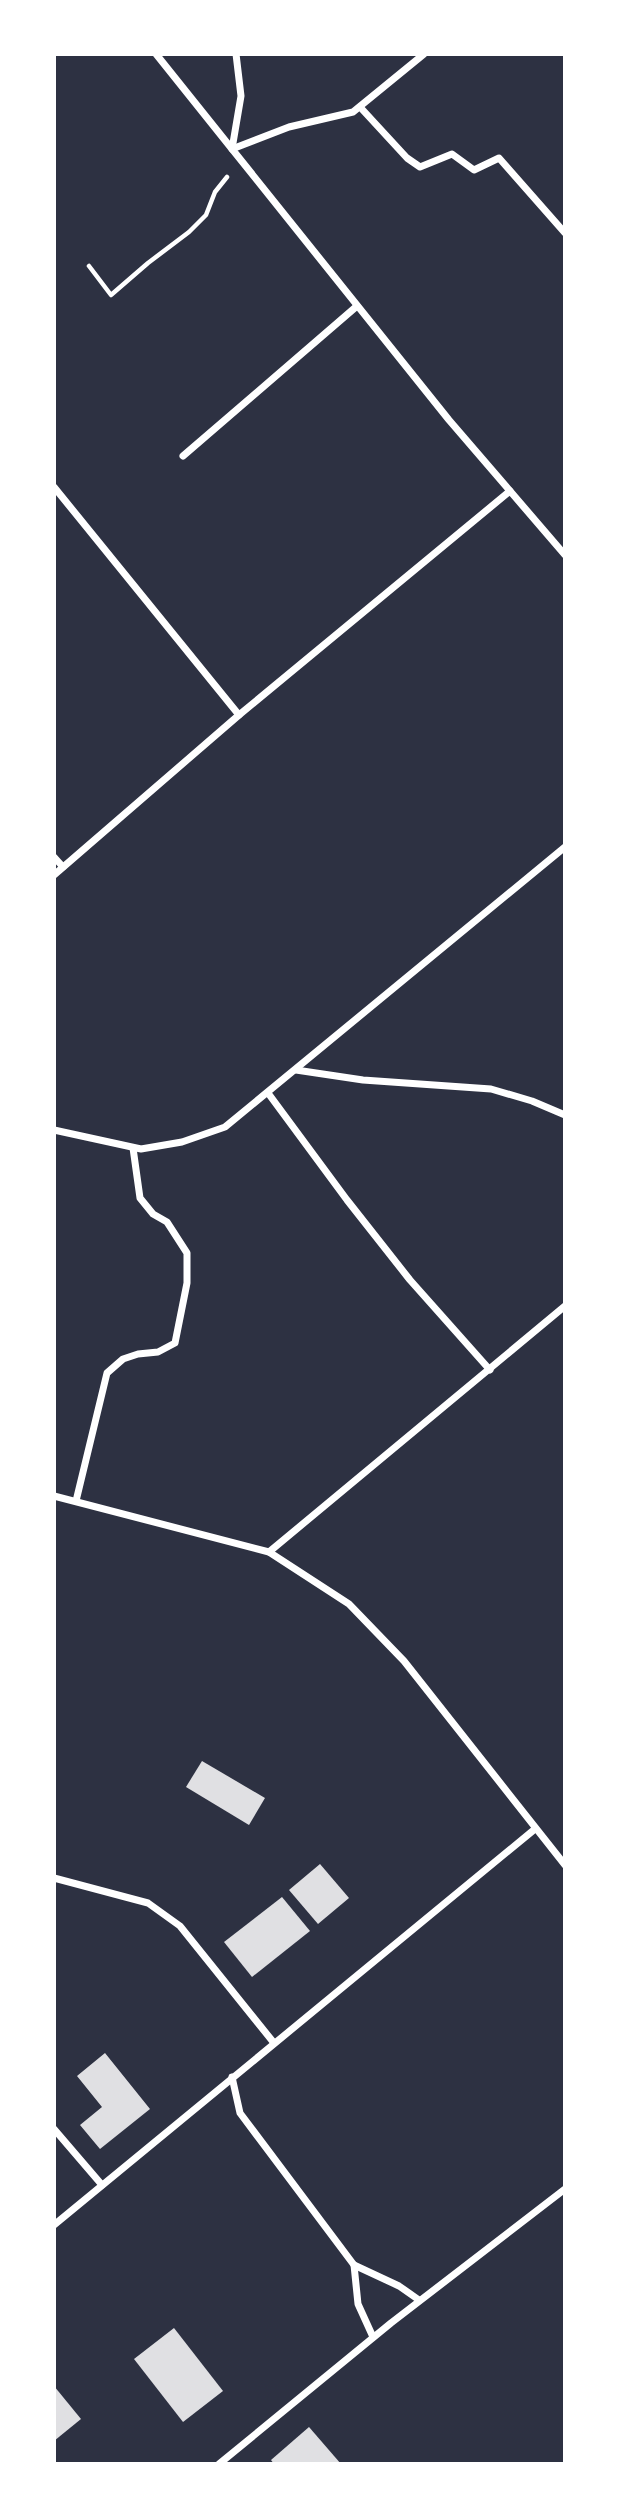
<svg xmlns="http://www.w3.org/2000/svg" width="619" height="2518" viewBox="0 0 619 2518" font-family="'Alegreya Sans',sans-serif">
	<rect width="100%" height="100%" fill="#2d3142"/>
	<g fill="#e0e0e3">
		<path d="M202 1761 265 1798 249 1825 186 1787Z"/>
		<path d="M320 1864 349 1898 318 1924 289 1890Z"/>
		<path d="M282 1897 310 1931 252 1977 224 1942Z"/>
		<path d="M105 2053 150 2109 100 2149 80 2125 102 2107 77 2076Z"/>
		<path d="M174 2328 223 2391 183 2422 134 2359Z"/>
		<path d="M54 2386 81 2419 54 2441Z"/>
		<path d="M309 2427 341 2464H274L271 2460Z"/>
	</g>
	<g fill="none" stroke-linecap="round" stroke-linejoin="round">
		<path stroke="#fff" stroke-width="4.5" d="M89 266 111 295 148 263 189 232 206 215 215 192 227 177"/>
		<g stroke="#fff" stroke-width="7">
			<path d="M156 54 232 149 241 96 236 54"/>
			<path d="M424 54 353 112 289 127 232 149 449 420 565 555"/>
			<path d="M360 107 407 158 420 167 452 154 474 170 499 158 565 233"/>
			<path d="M183 456 357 306"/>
			<path d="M54 487 239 715"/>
			<path d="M54 857 63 867"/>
			<path d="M54 875 239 715 510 491"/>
			<path d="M296 1070 363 1080 491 1089 532 1101 565 1115"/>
			<path d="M268 1093 347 1200 410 1280 490 1370"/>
			<path d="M54 1130 141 1149 182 1142 225 1127 565 847"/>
			<path d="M54 1496 269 1552 349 1604 404 1661 565 1865"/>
			<path d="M76 1501 107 1373 123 1359 138 1354 158 1352 175 1343 187 1283V1253L167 1222 153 1214 140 1198 133 1148"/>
			<path d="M269 1552 565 1306"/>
			<path d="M54 1878 148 1903 180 1926 274 2043"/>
			<path d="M232 2077 240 2113 354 2265 358 2304 373 2337"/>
			<path d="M54 2129 102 2185"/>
			<path d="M54 2225 535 1829"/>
			<path d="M354 2265 399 2286 419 2300"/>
			<path d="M219 2464 391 2323 565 2189"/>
		</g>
	</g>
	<rect width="619" height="2518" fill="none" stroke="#ffffff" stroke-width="112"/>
</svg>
